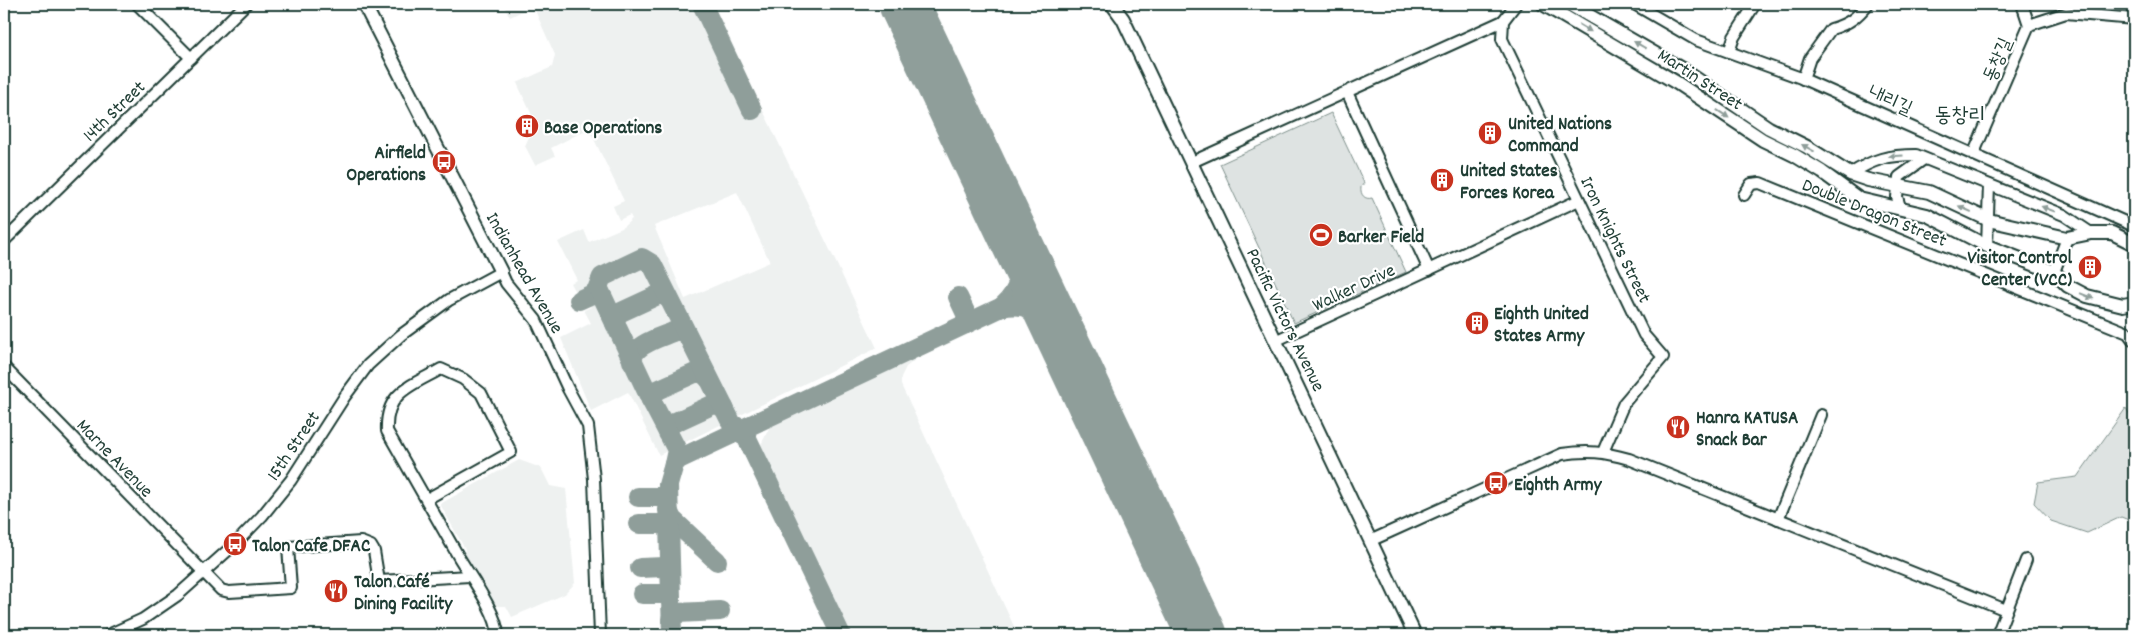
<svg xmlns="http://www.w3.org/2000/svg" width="2138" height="639" viewBox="0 0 2138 639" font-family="Dekko,'Poor Story',sans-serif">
	<rect width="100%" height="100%" fill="#fff"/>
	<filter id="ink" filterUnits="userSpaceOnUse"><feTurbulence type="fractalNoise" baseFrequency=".02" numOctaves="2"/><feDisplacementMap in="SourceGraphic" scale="10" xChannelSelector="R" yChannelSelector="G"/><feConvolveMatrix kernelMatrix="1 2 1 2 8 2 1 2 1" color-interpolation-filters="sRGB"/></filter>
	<g filter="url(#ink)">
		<g fill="#eef1f0" fill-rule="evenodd">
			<path d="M503 4H712L877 348 659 455 628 392 591 411 561 338 591 323 584 310 591 307 588 301 582 305 570 283 577 280 558 242 584 230 589 242 622 228 632 219 630 215 619 220 613 206 624 201 592 135 584 131 551 148 555 156 535 165 525 146 531 132 538 128 517 83 552 67 555 55 533 6 510 17ZM737 192 770 262 685 299 654 226Z"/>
			<path d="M911 352 915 360 906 367 901 377V385L1018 635H848L759 449 774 418Z"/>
			<path d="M519 460 541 468 550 486 566 489 575 583 565 594 512 617 506 606H494L465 556V549L440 504Z"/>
		</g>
		<g fill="#dee3e2" stroke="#7e908b">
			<path d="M1331 113 1364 183 1361 187C1360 195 1365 200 1372 198L1406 272 1294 323 1220 164Z"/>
			<path d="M2126 408 2134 422V522L2121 517 2087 533 2051 521 2034 503 2038 482 2077 477Z"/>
		</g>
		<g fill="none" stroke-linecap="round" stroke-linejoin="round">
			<g stroke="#8f9e9a" stroke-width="20">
				<path d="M702 4 752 110"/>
				<path d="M958 297 967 316 968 319 966 324"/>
				<path d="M579 300 599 291"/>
				<path d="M1002 307C1021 290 1023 272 1019 248"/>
				<path d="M615 324 616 318 619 313 658 295H664L669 299"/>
				<path d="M632 361C632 344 662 337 675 331H681L687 335"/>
				<path d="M651 400 655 391 695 373H703L709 379"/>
				<path d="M668 433 669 427 673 423 712 405 717 404 724 408"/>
				<path d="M674 464 677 450 651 400 598 287 602 277 642 258 652 264 732 424 743 430 841 635"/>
				<path d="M638 497H663L668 491"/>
				<path d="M668 510 672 519 717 561"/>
				<path d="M639 524H663L668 518"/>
				<path d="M640 568 664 567 669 562"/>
				<path d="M642 594H665L670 599"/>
				<path d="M671 619 677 613 720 611"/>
				<path d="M672 635 668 485 674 464 679 459 1002 307C1028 301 1042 313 1058 332"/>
			</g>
			<path stroke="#8f9e9a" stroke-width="51" d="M904 4 1202 635"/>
			<g stroke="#1f3d34" stroke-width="14">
				<g id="minor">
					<path d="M137 4 191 58"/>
					<path d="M1516 4 1503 21 1502 39 1644 335 1663 357 1624 403 1603 452"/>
					<path d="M1634 4 1696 40 1801 78 2134 226"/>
					<path d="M2029 25 2066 13 2134 19"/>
					<path d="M1729 52 1734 37 1755 4"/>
					<path d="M1803 79 1810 58 1831 29C1849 24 1857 17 1868 4"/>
					<path d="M1347 92 1429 270"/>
					<path d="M1973 155 2029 25 2022 4"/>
					<path d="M1192 162 1503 21"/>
					<path d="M1850 174C1874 159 1888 155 1916 155L2064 215 2091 233"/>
					<path d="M1744 195 1751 184 1760 183 2128 333 2134 341"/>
					<path d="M1900 207 1897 197 1899 177 1924 159"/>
					<path d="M4 241 246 4"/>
					<path d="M1987 246 1989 185"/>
					<path d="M2054 272 2067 238"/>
					<path d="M1277 340 1579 200"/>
					<path d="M4 367 221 590 229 592 291 588 288 547 361 542 371 546 374 551 379 581 470 576"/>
					<path d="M427 499 511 452 481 393 463 379 441 369C411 386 385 392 387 431 410 472 434 513 457 554 469 575 497 612 498 635"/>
					<path d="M1778 519 1821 415"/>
					<path d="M1372 540 1562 454C1588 450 1604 452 1629 459L2006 610"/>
					<path d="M108 635 143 619 178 595 235 544 262 516 291 480 345 396 368 365 401 335 449 300 501 272 506 283 536 320 568 389 588 426 594 479 600 635"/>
					<path d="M1997 635 2026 560"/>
				</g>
			</g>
			<g stroke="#1f3d34" stroke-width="16">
				<g id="major">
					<path d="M364 4 501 272"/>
					<path d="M1112 4 1123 19 1415 635"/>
					<path d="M1543 4 1677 83 1763 140 1794 155 1822 172 1859 199 1927 215 1987 246 2054 272 2068 286 2087 296 2123 305 2134 303"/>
					<path d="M1569 4 1685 71 1769 128 1807 147 1850 174 1868 180 1929 192 1989 220 2001 223 2067 238 2091 233H2112L2134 244"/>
				</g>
			</g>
			<use href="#minor" stroke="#fff" stroke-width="10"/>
			<use href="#major" stroke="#fff" stroke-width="12"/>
		</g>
		<defs><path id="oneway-solid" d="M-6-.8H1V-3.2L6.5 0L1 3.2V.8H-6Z" transform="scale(1.25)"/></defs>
		<g fill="#8f9e9a">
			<use href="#oneway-solid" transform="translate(1585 28) rotate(31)"/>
			<use href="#oneway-solid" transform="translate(1640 45) rotate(-150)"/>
			<use href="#oneway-solid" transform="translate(1723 114) rotate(34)"/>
			<use href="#oneway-solid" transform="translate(1808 148) rotate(-151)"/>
			<use href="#oneway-solid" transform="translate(1896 156) rotate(176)"/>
			<use href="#oneway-solid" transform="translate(1965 209) rotate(-155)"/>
			<use href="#oneway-solid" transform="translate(2048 209) rotate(-159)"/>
			<use href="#oneway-solid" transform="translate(2087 296) rotate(22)"/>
		</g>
	</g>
	<defs>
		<g id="building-disc" transform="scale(1.25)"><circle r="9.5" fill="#c8321e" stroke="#fff"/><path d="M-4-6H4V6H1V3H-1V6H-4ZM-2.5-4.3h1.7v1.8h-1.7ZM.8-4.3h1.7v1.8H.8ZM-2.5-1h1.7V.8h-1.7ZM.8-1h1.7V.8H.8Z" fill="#fff"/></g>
		<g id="bus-disc" transform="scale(1.25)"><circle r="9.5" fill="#c8321e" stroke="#fff"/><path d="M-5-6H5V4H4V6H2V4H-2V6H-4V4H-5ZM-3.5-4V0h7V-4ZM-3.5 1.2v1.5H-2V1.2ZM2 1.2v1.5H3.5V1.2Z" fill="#fff"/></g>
		<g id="stadium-disc" transform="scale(1.25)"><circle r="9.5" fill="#c8321e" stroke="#fff"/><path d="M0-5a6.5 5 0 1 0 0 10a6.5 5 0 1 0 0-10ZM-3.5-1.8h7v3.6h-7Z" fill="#fff"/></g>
		<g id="restaurant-disc" transform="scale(1.25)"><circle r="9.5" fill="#c8321e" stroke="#fff"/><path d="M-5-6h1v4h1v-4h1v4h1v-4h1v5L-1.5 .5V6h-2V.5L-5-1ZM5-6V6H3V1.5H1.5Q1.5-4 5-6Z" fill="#fff"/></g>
	</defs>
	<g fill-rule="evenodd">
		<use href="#building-disc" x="527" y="126"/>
		<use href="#building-disc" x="1490" y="133"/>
		<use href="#bus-disc" x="444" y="162"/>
		<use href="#building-disc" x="1442" y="180"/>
		<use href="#stadium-disc" x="1321" y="235"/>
		<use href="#building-disc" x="2090" y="267"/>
		<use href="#building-disc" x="1477" y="323"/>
		<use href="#restaurant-disc" x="1678" y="427"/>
		<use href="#bus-disc" x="1496" y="483"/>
		<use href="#bus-disc" x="235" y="544"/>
		<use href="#restaurant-disc" x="336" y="591"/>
	</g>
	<g text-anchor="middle" stroke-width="4.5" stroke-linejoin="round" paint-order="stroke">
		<g font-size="19" fill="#1f3d34" stroke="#fff">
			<text transform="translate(1996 59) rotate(-67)" y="7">동창길</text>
			<text transform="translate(1701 78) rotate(33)" y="7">Martin Street</text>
			<text transform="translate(1891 99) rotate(24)" y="7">내리길</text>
			<text transform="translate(113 110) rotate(-44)" y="7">14th Street</text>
			<text transform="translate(1875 211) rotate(22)" y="7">Double Dragon Street</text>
			<text transform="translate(1617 239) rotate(64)" y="7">Iron Knights Street</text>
			<text transform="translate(526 272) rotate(60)" y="7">Indianhead Avenue</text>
			<text transform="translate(1353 286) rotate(-25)" y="7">Walker Drive</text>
			<text transform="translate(1287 319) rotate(64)" y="7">Pacific Victors Avenue</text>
			<text transform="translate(292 445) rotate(-56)" y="7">15th Street</text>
			<text transform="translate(116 457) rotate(46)" y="7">Marne Avenue</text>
		</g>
		<g font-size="19" font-weight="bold" fill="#1f3d34" stroke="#fff" text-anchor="start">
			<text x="1508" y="129">United Nations<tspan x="1508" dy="22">Command</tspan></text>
			<text x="544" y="133">Base Operations</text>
			<text x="426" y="158" text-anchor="end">Airfield<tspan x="426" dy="22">Operations</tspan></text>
			<text x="1460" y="176">United States<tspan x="1460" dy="22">Forces Korea</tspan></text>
			<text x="1338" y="242">Barker Field</text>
			<text x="2072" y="263" text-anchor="end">Visitor Control<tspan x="2072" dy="22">Center (VCC)</tspan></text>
			<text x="1494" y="319">Eighth United<tspan x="1494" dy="22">States Army</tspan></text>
			<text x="1696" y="423">Hanra KATUSA<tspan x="1696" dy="22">Snack Bar</tspan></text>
			<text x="1514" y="490">Eighth Army</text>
			<text x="252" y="551">Talon Cafe DFAC</text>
			<text x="354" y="587">Talon Café<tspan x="354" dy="22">Dining Facility</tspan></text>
		</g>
		<g font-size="21" fill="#1f3d34" stroke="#fff">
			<text x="1960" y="121">동창리</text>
		</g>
	</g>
	<rect width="2138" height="639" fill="none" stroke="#fff" stroke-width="20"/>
	<rect x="10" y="10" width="2118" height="619" fill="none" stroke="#1f3d34" stroke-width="2" filter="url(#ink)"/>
</svg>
